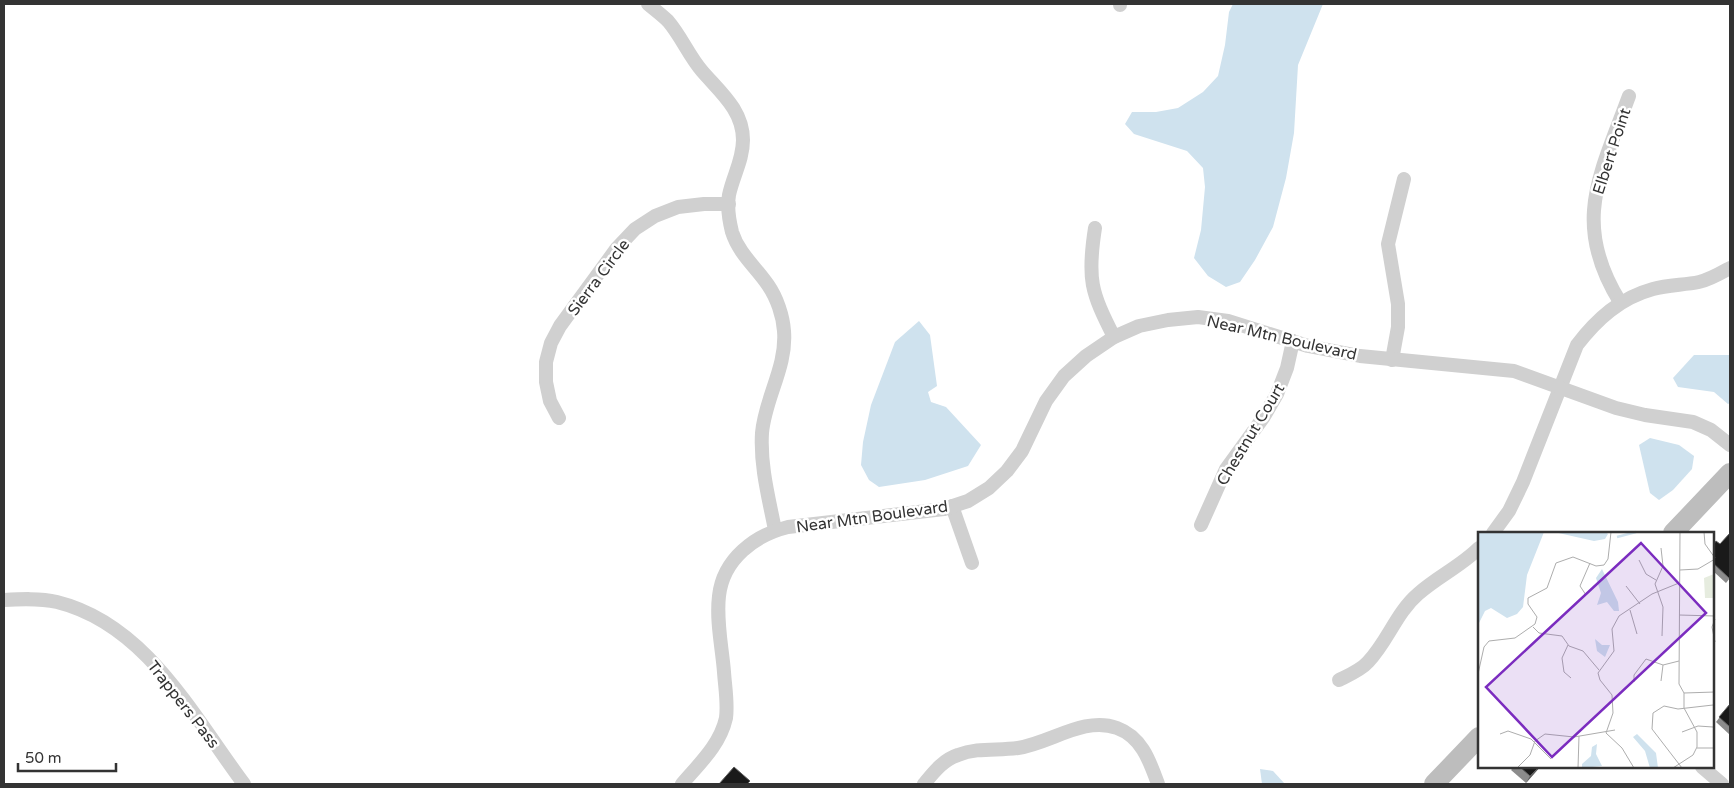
<svg xmlns="http://www.w3.org/2000/svg" width="1734" height="788" viewBox="0 0 1734 788" font-family="'Varela Round',sans-serif">
	<rect width="100%" height="100%" fill="#fff"/>
	<g fill="#cfe2ee">
		<path d="M1233 4H1323L1298 65 1294 133 1286 178 1273 227 1255 260 1240 282 1226 287 1208 276 1194 258 1201 230 1205 187 1203 168 1187 151 1134 134 1125 124 1132 112H1156L1178 108 1203 92 1218 76 1225 45 1229 12Z"/>
		<path d="M919 321 930 335 937 386 928 392 931 402 946 407 981 445 968 466 925 480 879 487 869 480 861 465 863 442 871 405 895 342Z"/>
		<path d="M1694 355H1730V403L1728 404 1714 392 1678 387 1673 378Z"/>
		<path d="M1650 438 1679 445 1694 456 1692 469 1673 490 1659 500 1650 493 1639 445Z"/>
		<path d="M1260 769 1273 771 1285 784H1262Z"/>
	</g>
	<g fill="none" stroke-linecap="round" stroke-linejoin="round">
		<g stroke="#d0d0d0" stroke-width="14">
			<path d="M648 4C655 10 662 15 668 21 681 36 689 56 702 71 720 92 743 110 743 140 743 160 733 176 729 195 727 207 729 220 732 232 739 254 756 267 768 285 777 298 783 316 784 331 787 367 765 398 762 433 760 466 769 499 775 530"/>
			<path d="M1120 4V5"/>
			<path d="M1095 228C1087 279 1091 292 1114 337"/>
			<path d="M1620 302C1571 223 1600 175 1629 96"/>
			<path d="M1392 360 1398 327V304L1388 244 1404 179"/>
			<path d="M559 418 550 401 546 382V362L551 343 560 326 617 248 635 229 655 216 678 207 704 204H729"/>
			<path d="M952 506 972 563"/>
			<path d="M1201 525 1226 469 1263 418 1277 394 1287 368 1293 341"/>
			<path d="M1493 533 1509 511 1523 482 1577 345C1597 319 1620 298 1653 289 1668 285 1684 285 1699 282 1709 280 1721 273 1730 268"/>
			<path d="M4 600C21 599 40 598 57 602 146 624 193 716 244 784"/>
			<path d="M1339 680C1349 675 1361 670 1368 662 1388 641 1396 613 1418 594 1437 577 1461 566 1479 548"/>
			<path d="M1702 767 1722 784"/>
			<path d="M682 784C699 764 720 745 726 718 728 703 725 687 724 672 722 647 716 621 719 596 723 559 755 535 788 527L944 509 968 501 989 488 1007 471 1022 451 1046 401 1064 376 1086 356 1114 337 1139 326 1168 320 1198 317 1228 321 1308 346 1360 356 1514 371 1616 408 1645 415 1693 422 1711 430 1730 445"/>
			<path d="M924 784C934 772 943 760 958 755 978 747 998 751 1018 748 1051 743 1084 716 1117 728 1142 737 1150 762 1158 784"/>
		</g>
		<g stroke="#bdbdbd" stroke-width="20">
			<path d="M1673 533 1730 473"/>
			<path d="M1434 784 1479 737"/>
		</g>
	</g>
	<g fill="#8c8c8c">
		<path d="M1730 533V578L1726 583 1713 571V545L1720 544Z"/>
		<path d="M1730 704V735L1716 722Z"/>
		<path d="M1514 767H1540L1526 783 1511 770Z"/>
	</g>
	<path fill="#5f5f5f" d="M1539 767H1540L1526 783 1530 776Z"/>
	<g fill="#1a1a1a" stroke="#5f5f5f">
		<path d="M1730 533V576L1729 578 1713 563V545L1716 541 1720 544Z"/>
		<path d="M1730 704V727L1719 717Z"/>
		<path d="M734 767 750 781 747 784H719Z"/>
		<path d="M1520 767H1539L1530 776Z"/>
	</g>
	<g text-anchor="middle" stroke-width="5" stroke-linejoin="round" paint-order="stroke">
		<g font-size="16" fill="#333" stroke="#fff">
			<text transform="translate(1611 151) rotate(-72)" y="6">Elbert Point</text>
			<text transform="translate(598 277) rotate(-53)" y="6">Sierra Circle</text>
			<text transform="translate(1282 337) rotate(13)" y="6">Near Mtn Boulevard</text>
			<text transform="translate(1250 434) rotate(-59)" y="6">Chestnut Court</text>
			<text transform="translate(872 516) rotate(-8)" y="6">Near Mtn Boulevard</text>
			<text transform="translate(184 704) rotate(52)" y="6">Trappers Pass</text>
		</g>
	</g>
	<g transform="translate(1478 532)">
		<rect width="236" height="236" fill="#fff"/>
		<path d="M236 42V66H227L226 46Z" fill="#e6ecdf"/>
		<path d="M1 0H66L49 43 45 75 39 82 29 86 13 76 7 79 0 93ZM76 0H128L130 2 127 7 116 9ZM124 37 140 70 141 79H136L129 70 119 73 123 61 118 46ZM117 107 124 113H132L127 125 119 119ZM159 202 178 221 180 236H172L167 219 155 205ZM119 212 118 222 124 234 104 236V232L113 224 114 215Z" fill="#cfe2ee"/>
		<path fill="none" stroke="#cfe2ee" stroke-width="2.5" d="M139 5 158 0"/>
		<path fill="none" stroke="#adadad" stroke-width="1" d="M202 0 201 152 206 161M226 0 227 12 237 26M183 16 185 34 177 52 185 75 184 104M161 28 168 42 178 48M202 38 220 37 237 27M148 54 162 72M108 63 102 54 112 31M152 78 159 102M201 83 237 84M237 87 234 95 237 110M55 95 61 101 84 104 91 114 105 119 121 138M90 113 84 126 86 140 93 146M0 142 6 115 11 109 37 106 57 92 59 85 50 72V66L69 56 78 31 95 25 118 34 126 33 130 27 133 0M183 149 185 133M156 150V143L168 127 185 133 201 129M206 161 237 160M204 200 220 194 235 195M22 202 30 199 53 207 73 227M219 216H235M39 236 52 223 57 209 67 202 96 205 137 198M100 236 101 204M156 236 144 216 128 201 135 181 134 163 122 148 120 141 136 119 134 97 141 84 174 62 201 51M195 236 215 223 219 215V200L206 176V161M204 236 174 197 175 181 186 174 200 177 235 173"/>
		<path fill="#7b2cbf" fill-opacity="0.15" stroke="#7b2cbf" stroke-width="2.5" d="M163 11 228 81 74 225 8 155Z"/>
		<rect width="236" height="236" fill="none" stroke="#333" stroke-width="2.5"/>
	</g>
	<rect width="1734" height="788" fill="none" stroke="#333333" stroke-width="10"/>
	<path d="M18 763v8h98v-8" fill="none" stroke="#333333" stroke-width="2.5"/>
	<text x="25" y="763" font-size="15" fill="#333333" stroke="#ffffff" stroke-width="4" paint-order="stroke">50 m</text>
</svg>
